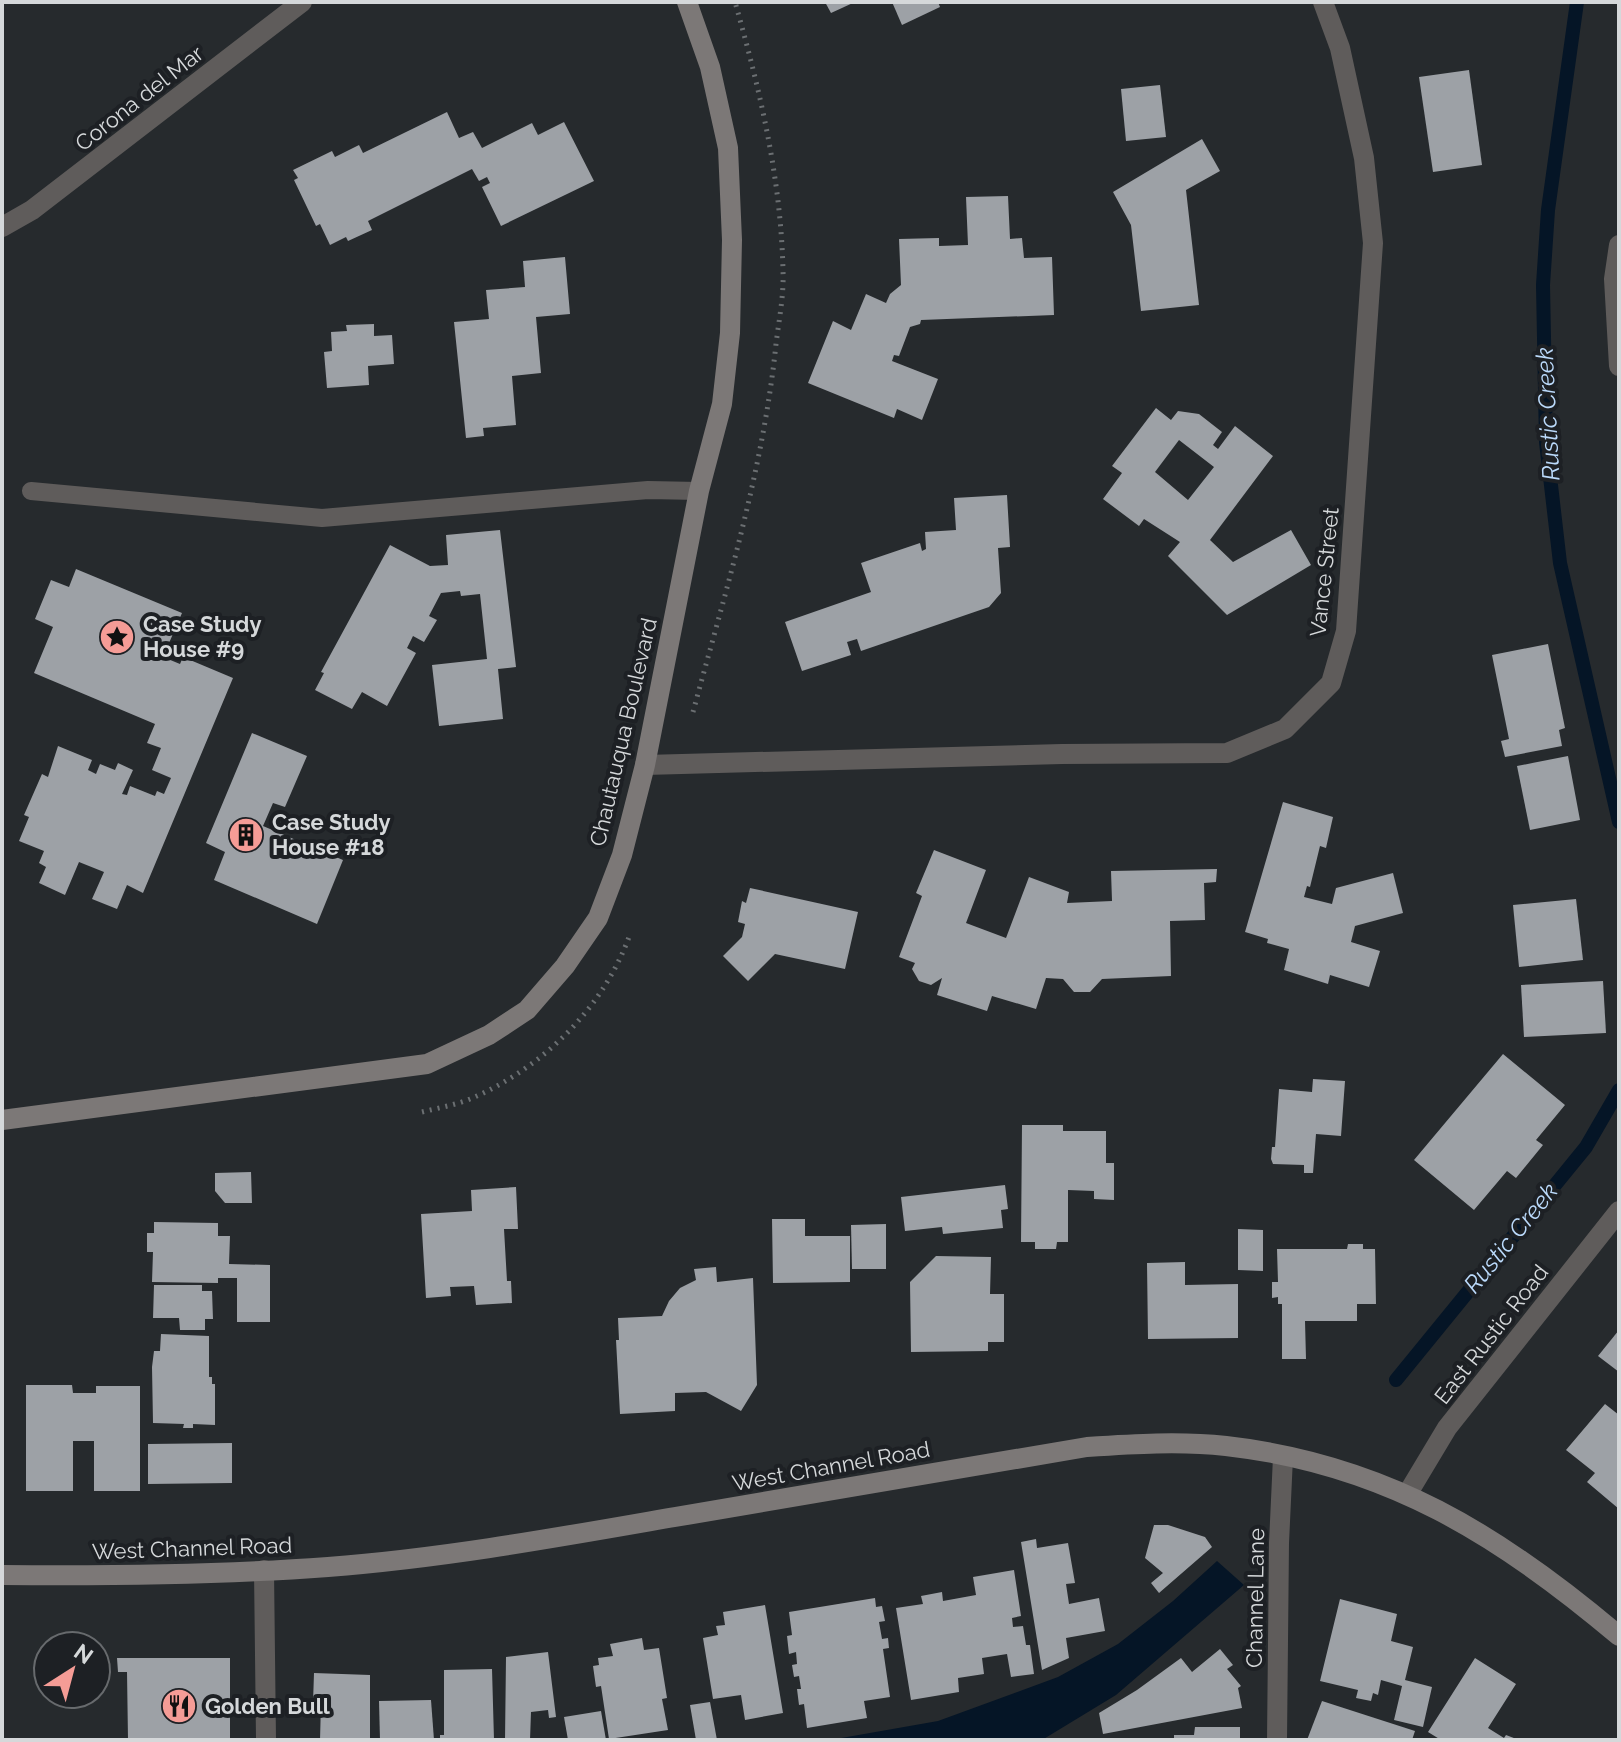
<svg xmlns="http://www.w3.org/2000/svg" width="1621" height="1742" viewBox="0 0 1621 1742" font-family="Raleway,sans-serif">
	<rect width="100%" height="100%" fill="#262a2d"/>
	<path fill="#051526" d="M1217 1561 1244 1585 1116 1695 1042 1740H830L938 1721 1058 1677 1118 1644 1173 1601Z"/>
	<g fill="none" stroke-linecap="round" stroke-linejoin="round">
		<g stroke="#051526" stroke-width="14">
			<path d="M1577 2 1548 210 1543 285 1546 442 1560 563 1619 822"/>
			<path d="M1396 1380 1586 1147 1619 1090"/>
		</g>
	</g>
	<g fill="#9da1a6" fill-rule="evenodd">
		<path d="M825 2H855L831 13Z"/>
		<path d="M892 2H938L940 7 902 25Z"/>
		<path d="M1469 70 1482 165 1433 172 1419 77Z"/>
		<path d="M1160 85 1166 137 1126 141 1121 89Z"/>
		<path d="M447 112 459 138 473 132 482 148 532 123 538 135 564 122 594 181 501 226 482 187 490 183 487 177 479 181 472 169 368 221 372 230 348 241 346 237 330 245 320 224 316 226 294 180 298 178 293 170 332 151 335 157 359 145 363 153Z"/>
		<path d="M1202 139 1220 171 1186 190 1199 305 1141 311 1131 225 1113 192Z"/>
		<path d="M1008 196 1010 239 1022 238 1024 258 1052 257 1054 315 921 320 920 324 910 327 899 356 894 355 892 361 938 379 922 420 897 409 894 418 808 383 833 321 851 330 866 294 886 303 890 294 901 285 899 239 939 238V246L968 245 966 197Z"/>
		<path d="M565 257 570 314 536 317 541 373 512 376 516 425 483 428 484 436 466 438 454 322 489 319 486 290 525 287 523 261Z"/>
		<path d="M374 324V336L392 335 394 364 368 366 369 385 327 388 324 352 332 351 331 332 347 331 346 325Z"/>
		<path d="M1156 408 1171 420 1178 411 1199 414 1222 432 1213 445 1218 449 1235 426 1273 456 1210 540 1233 562 1291 530 1311 565 1227 615 1168 556 1180 542 1144 519 1139 526 1103 499 1122 473 1112 466ZM1179 440 1214 467 1188 500 1155 472Z"/>
		<path d="M1007 495 1010 547 998 548 1001 593 989 607 861 651 857 639 847 642 851 655 802 671 785 622 871 592 861 563 920 543 922 551 926 549 925 532 956 530 954 498Z"/>
		<path d="M500 530 516 667 498 669 503 719 439 726 432 665 487 659 480 594 461 596 460 591 441 593 429 616 437 620 424 642 413 636 407 648 416 653 387 706 362 692 352 709 315 690 324 673 321 672 390 545 430 566 448 565 446 535Z"/>
		<path d="M76 569 182 613 163 657 180 664 183 657 233 678 143 893 127 885 117 909 92 899 104 872 79 862 65 895 39 883 46 867 39 863 44 851 19 841 29 817 24 815 42 774 48 777 58 746 92 760 88 770 96 774 100 764 115 770 118 763 133 770 122 794 127 795 130 786 155 796 157 791 164 794 171 778 152 770 161 748 147 743 155 724 34 673 53 627 35 619 51 580 69 587Z"/>
		<path d="M1548 644 1565 728 1559 730 1562 746 1505 757 1501 741 1509 739 1492 655Z"/>
		<path d="M252 733 307 756 285 807 273 803 263 826 343 860 317 924 214 880 225 852 206 843Z"/>
		<path d="M1568 756 1580 820 1530 830 1517 766Z"/>
		<path d="M1283 802 1333 817 1326 848 1320 846 1310 887 1307 886 1304 897 1332 904 1336 888 1393 873 1403 913 1355 926 1351 942 1380 951 1369 987 1330 975 1328 984 1284 970 1289 949 1267 943 1268 939 1245 932Z"/>
		<path d="M934 850 986 870 966 923 1006 938 1029 877 1069 892 1067 903 1112 901 1111 871 1217 869 1216 882 1204 883 1205 920 1170 921 1171 976 1102 979 1090 992H1074L1063 979 1046 978 1036 1009 992 996 987 1011 937 995 942 978 931 985 919 981 912 969 915 963 899 957 922 896 916 893Z"/>
		<path d="M750 888 858 912 845 969 775 954 748 981 723 956 742 937 745 924 738 922 742 901 746 903Z"/>
		<path d="M1576 899 1583 960 1519 967 1513 905Z"/>
		<path d="M1603 981 1606 1033 1524 1037 1521 985Z"/>
		<path d="M1503 1054 1565 1105 1536 1140 1543 1145 1516 1178 1507 1171 1474 1210 1414 1160Z"/>
		<path d="M1313 1079 1345 1081 1341 1136 1316 1134 1313 1173H1304V1165L1273 1164 1271 1159 1272 1147H1275L1279 1089 1312 1092Z"/>
		<path d="M1022 1125H1063V1131H1106V1163H1114V1200L1094 1199V1191L1068 1190V1242H1057L1056 1249H1035V1242H1021Z"/>
		<path d="M251 1172 252 1203H225L215 1191V1173Z"/>
		<path d="M1005 1185 1008 1209 1001 1210 1003 1228 943 1234 942 1227 905 1231 901 1197Z"/>
		<path d="M516 1187 518 1229H504L507 1281H511L512 1303 476 1305 474 1286 450 1287 451 1296 426 1298 421 1214 472 1211 471 1190Z"/>
		<path d="M772 1219H805V1236H850V1282L773 1283Z"/>
		<path d="M154 1222 218 1223V1236H230L229 1264 270 1265V1322H237V1278H218V1283L152 1282 153 1252H147V1233H154Z"/>
		<path d="M886 1224V1269H852L851 1225Z"/>
		<path d="M1238 1229 1263 1230V1271L1238 1270Z"/>
		<path d="M1348 1244H1363V1249H1375L1376 1304H1357V1321H1305L1306 1359H1282V1304H1278V1297L1272 1298V1282H1278L1277 1249H1347Z"/>
		<path d="M936 1256 991 1257 990 1294H1004V1342H988V1351L911 1352 910 1282Z"/>
		<path d="M1185 1262V1285L1238 1284V1338L1148 1339 1147 1263Z"/>
		<path d="M716 1267 717 1282 753 1278 757 1385 741 1411 706 1392 675 1393V1411L620 1414 616 1340H619L618 1318 662 1316 669 1301 680 1288 696 1280 694 1269Z"/>
		<path d="M154 1285H202V1291H212L213 1319H205V1330H180L179 1318H153Z"/>
		<path d="M1619 1330V1372L1598 1356Z"/>
		<path d="M161 1334 209 1336V1377H212V1384H215V1425L193 1424V1428H183L184 1424 153 1423 152 1367 154 1351H160Z"/>
		<path d="M26 1385H72L73 1393H96V1386H140V1491H94V1441H73V1491H26Z"/>
		<path d="M1605 1404 1619 1415V1509L1587 1482 1595 1473 1566 1450Z"/>
		<path d="M232 1443V1483L148 1484V1444Z"/>
		<path d="M1154 1525H1168L1205 1537 1212 1547 1159 1593 1151 1583 1163 1573 1145 1558Z"/>
		<path d="M1036 1539 1037 1548 1068 1543 1075 1583 1066 1584 1069 1604 1099 1598 1105 1631 1066 1638 1069 1658 1042 1670 1021 1542Z"/>
		<path d="M1014 1570 1021 1616 1012 1618 1013 1627 1023 1626 1026 1645H1030L1034 1674 1011 1677 1007 1654 982 1658 984 1674 958 1678 959 1692 911 1700 896 1608 923 1604 921 1596 942 1592 943 1601 976 1595 973 1577Z"/>
		<path d="M875 1598 876 1607 882 1606 885 1621 879 1622 882 1639 888 1638 889 1648 883 1649 890 1697 864 1701 867 1718 807 1728 804 1704 799 1705 797 1689H801L799 1676 794 1677 792 1665 797 1664 796 1652 789 1654 787 1636 792 1635 789 1612Z"/>
		<path d="M1340 1599 1397 1614 1391 1641 1413 1647 1405 1680 1432 1687 1423 1727 1394 1720 1402 1686 1381 1680 1378 1695 1373 1693 1371 1701 1356 1698 1358 1690 1320 1681Z"/>
		<path d="M765 1605 783 1713 745 1720 741 1695 713 1699 703 1638 718 1635 716 1626 725 1625 723 1612Z"/>
		<path d="M642 1638 644 1650 659 1648 667 1698 662 1699 668 1730 609 1739 601 1686 596 1687 593 1666 599 1665 598 1658 613 1656 610 1644Z"/>
		<path d="M1220 1649 1233 1665 1227 1669 1241 1686 1238 1688 1242 1708 1103 1734 1099 1713 1137 1690 1181 1658 1192 1672Z"/>
		<path d="M548 1652 556 1717 549 1718 548 1710 531 1712 530 1740H505L506 1657Z"/>
		<path d="M117 1658H230V1740H128L127 1672H118Z"/>
		<path d="M1475 1658 1516 1684 1488 1728 1504 1738 1506 1735 1519 1740H1441L1428 1732Z"/>
		<path d="M492 1669 494 1740H440V1735H444V1670Z"/>
		<path d="M314 1673 370 1675V1740H320L321 1703H313Z"/>
		<path d="M431 1700 434 1740H380L379 1701Z"/>
		<path d="M1322 1701 1415 1731 1412 1740H1307Z"/>
		<path d="M710 1702 717 1740H696L690 1705Z"/>
		<path d="M601 1711 606 1740H568L564 1717Z"/>
		<path d="M1195 1727H1240V1740H1174V1735H1194Z"/>
	</g>
	<g fill="none" stroke-linecap="round" stroke-linejoin="round">
		<g stroke="#6b6f72" stroke-width="5" stroke-dasharray="2 6" stroke-linecap="butt">
			<path d="M693 712C726 590 763 470 776 344 779 320 784 295 783 271 781 179 760 90 735 2"/>
			<path d="M422 1112C438 1108 455 1105 470 1099 541 1069 602 1010 629 937"/>
		</g>
		<path stroke="#5f5c5b" stroke-width="18" d="M31 491 322 518 648 490 699 491"/>
		<g stroke="#5f5c5b" stroke-width="20">
			<path d="M2 227 32 210 302 2"/>
			<path d="M1619 245 1614 279 1619 366"/>
			<path d="M645 765 1062 754 1227 753 1285 729 1331 683 1346 631 1373 243 1364 158 1340 48 1323 2"/>
			<path d="M1408 1493 1447 1428 1619 1211"/>
			<path d="M264 1570 266 1740"/>
			<path d="M1277 1740 1279 1543 1283 1457"/>
		</g>
		<g stroke="#7c7877" stroke-width="20">
			<path d="M2 1120 427 1064 489 1035 527 1010 565 966 598 918 622 855 645 765 699 491 722 404 730 333 732 240 728 148 710 67 687 2"/>
			<path d="M2 1575C111 1576 220 1575 328 1567 445 1558 560 1537 675 1517 813 1494 950 1470 1087 1447 1133 1444 1180 1441 1226 1446 1385 1464 1500 1535 1619 1636"/>
		</g>
	</g>
	<defs>
		<g id="sight-disc" transform="scale(1.8)"><circle r="9.5" fill="#f59c96" stroke="#1d2024"/><path d="M0-6L1.8-2.2L6-1.7L2.9 1.2L3.7 5.4L0 3.3L-3.7 5.4L-2.9 1.2L-6-1.7L-1.8-2.2Z" fill="#111"/></g>
		<g id="building-disc" transform="scale(1.8)"><circle r="9.5" fill="#f59c96" stroke="#1d2024"/><path d="M-4-6H4V6H1V3H-1V6H-4ZM-2.5-4.3h1.7v1.8h-1.7ZM.8-4.3h1.7v1.8H.8ZM-2.5-1h1.7V.8h-1.7ZM.8-1h1.7V.8H.8Z" fill="#111"/></g>
		<g id="restaurant-disc" transform="scale(1.8)"><circle r="9.5" fill="#f59c96" stroke="#1d2024"/><path d="M-5-6h1v4h1v-4h1v4h1v-4h1v5L-1.5 .5V6h-2V.5L-5-1ZM5-6V6H3V1.5H1.5Q1.5-4 5-6Z" fill="#111"/></g>
	</defs>
	<g fill-rule="evenodd">
		<use href="#sight-disc" x="117" y="637"/>
		<use href="#building-disc" x="246" y="835"/>
		<use href="#restaurant-disc" x="179" y="1706"/>
	</g>
	<g text-anchor="middle" stroke-width="8" stroke-linejoin="round" paint-order="stroke">
		<g font-size="22" fill="#d5d8da" stroke="#1d2024">
			<text transform="translate(139 98) rotate(-38)" y="8">Corona del Mar</text>
			<text transform="translate(1324 572) rotate(-84)" y="8">Vance Street</text>
			<text transform="translate(623 732) rotate(-77)" y="8">Chautauqua Boulevard</text>
			<text transform="translate(1491 1334) rotate(-52)" y="8">East Rustic Road</text>
			<text transform="translate(831 1466) rotate(-10)" y="8">West Channel Road</text>
			<text transform="translate(192 1548) rotate(-2)" y="8">West Channel Road</text>
			<text transform="translate(1255 1598) rotate(-89)" y="8">Channel Lane</text>
		</g>
		<g font-size="22" font-weight="bold" fill="#d5d8da" stroke="#1d2024" text-anchor="start">
			<text x="143" y="632">Case Study<tspan x="143" dy="25">House #9</tspan></text>
			<text x="272" y="830">Case Study<tspan x="272" dy="25">House #18</tspan></text>
			<text x="205" y="1714">Golden Bull</text>
		</g>
		<g font-size="24" font-style="italic" fill="#bbdafb" stroke="#1d2024">
			<text transform="translate(1548 414) rotate(-93)" y="8">Rustic Creek</text>
			<text transform="translate(1511 1238) rotate(-51)" y="8">Rustic Creek</text>
		</g>
	</g>
	<rect width="1621" height="1742" fill="none" stroke="#d5d8da" stroke-width="8"/>
	<g transform="translate(72 1670) rotate(36)"><circle r="38" fill="#1d2024" stroke="#676a6d" stroke-width="2"/>
	<path d="M0-6L14 30L0 20L-14 30Z" fill="#f59c96"/>
	<text y="-12" font-size="22" font-weight="bold" text-anchor="middle" fill="#d5d8da">N</text>
	</g>
</svg>
